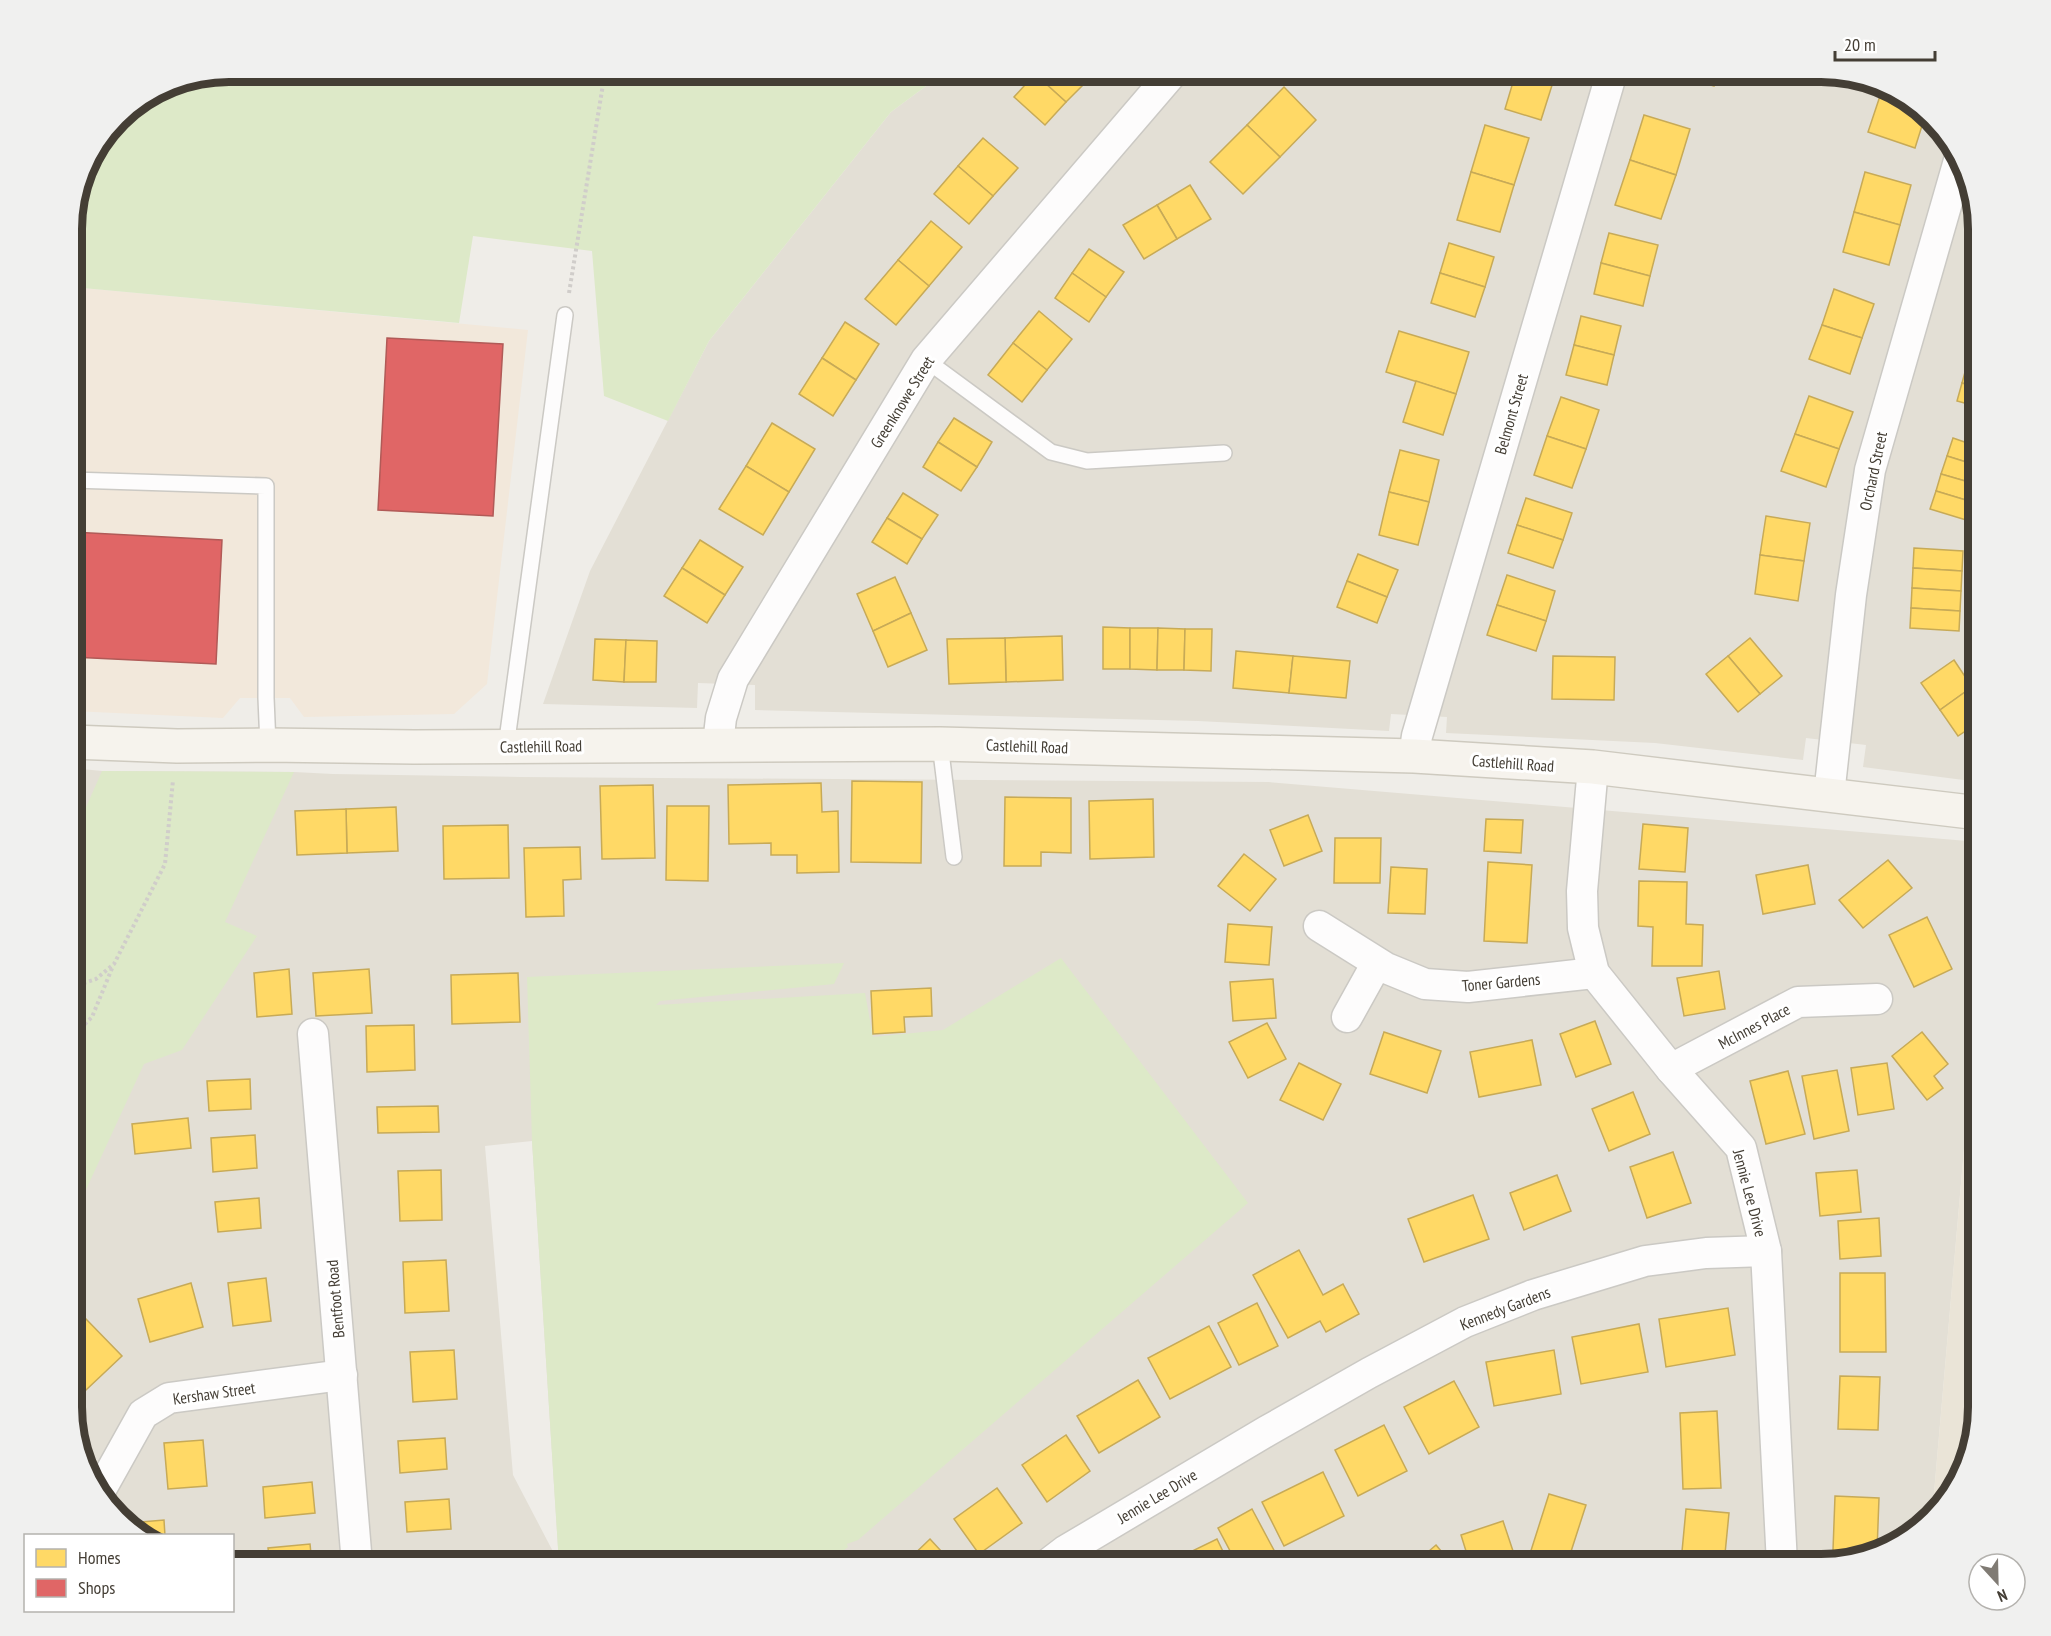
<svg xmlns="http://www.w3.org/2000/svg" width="2051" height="1636" viewBox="0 0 2051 1636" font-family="'PT Sans Narrow',sans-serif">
	<rect width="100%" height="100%" fill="#efede8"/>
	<g fill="#e3dfd5" fill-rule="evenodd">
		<path d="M945 72H1822L1881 84 1925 111 1963 160 1979 230V782L1863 767 1866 745 1806 738 1803 760 1655 743 1446 733 1447 717 1391 714 1389 731 1198 721 755 710V685L698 683 697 708 543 704 590 571 709 341 891 112Z"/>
		<path d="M72 768 102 771 294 772 333 774 520 777 1268 782 1979 842V977L1932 1516 1891 1548 1821 1564H233L232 1536 143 1535 126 1525 88 1476 72 1416ZM532 1141 559 1563 513 1475 485 1146Z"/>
	</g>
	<path fill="#f2e8db" d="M72 287 528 330 487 684 454 714 304 717 290 698H240L223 718 72 711Z"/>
	<path fill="#eae4d7" d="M1979 977V1407L1971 1457 1940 1510 1932 1516Z"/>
	<g fill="#dde9c8">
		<path d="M230 72H945L891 112 709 341 668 421 604 396 592 251 473 236 459 323 72 287V219L88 160 125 111 170 84Z"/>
		<path d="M102 771 294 772 225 922 257 936 182 1050 144 1064 72 1220V839Z"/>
		<path d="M1061 958 1248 1203 858 1540 847 1544 848 1547 827 1564H559L532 1141 527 977 844 963 834 984 660 1001 656 1005 865 993 873 1037 943 1030Z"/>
	</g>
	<g fill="#ffd966" stroke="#c7aa57" stroke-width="1.5">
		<path d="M1037 72H1080L1088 80 1066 102 1035 74Z"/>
		<path d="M1516 72H1532L1554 79 1541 120 1505 109Z"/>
		<path d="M1668 72H1718L1714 86Z"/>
		<path d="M1035 74 1066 102 1045 125 1014 97Z"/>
		<path d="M1884 85 1925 111 1926 112 1880 96Z"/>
		<path d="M1284 87 1316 120 1280 157 1247 125Z"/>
		<path d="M1880 96 1926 113 1915 148 1868 132Z"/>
		<path d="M1644 115 1690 129 1676 175 1630 160Z"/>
		<path d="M1247 125 1280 157 1243 194 1210 162Z"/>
		<path d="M1485 125 1529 138 1514 185 1471 172Z"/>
		<path d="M983 138 1018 168 993 196 958 166Z"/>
		<path d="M1630 160 1676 175 1661 219 1615 205Z"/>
		<path d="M958 166 993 196 969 224 934 194Z"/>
		<path d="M1471 172 1514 185 1500 232 1457 220Z"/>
		<path d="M1865 172 1911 185 1900 225 1854 212Z"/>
		<path d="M1190 185 1211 219 1177 239 1157 205Z"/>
		<path d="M1157 205 1177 239 1144 259 1123 225Z"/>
		<path d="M1854 212 1900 225 1889 265 1843 252Z"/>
		<path d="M931 221 962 247 929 286 898 260Z"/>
		<path d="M1609 233 1658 245 1650 276 1601 263Z"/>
		<path d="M1449 243 1494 257 1485 287 1440 273Z"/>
		<path d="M1089 249 1124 272 1106 297 1072 273Z"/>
		<path d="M898 260 929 286 896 325 865 299Z"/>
		<path d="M1601 263 1650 276 1643 306 1594 294Z"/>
		<path d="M1072 273 1106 297 1089 322 1055 298Z"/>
		<path d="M1440 273 1485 287 1475 317 1431 303Z"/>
		<path d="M1834 289 1874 304 1862 338 1822 325Z"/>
		<path d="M1039 311 1072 339 1047 370 1013 343Z"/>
		<path d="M1581 316 1621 326 1614 355 1574 345Z"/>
		<path d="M845 322 879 344 856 380 822 358Z"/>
		<path d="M1822 325 1862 338 1850 374 1809 359Z"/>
		<path d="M1399 331 1469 352 1456 394 1386 372Z"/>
		<path d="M1013 343 1047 370 1022 402 988 375Z"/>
		<path d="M1574 345 1614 355 1607 385 1566 375Z"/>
		<path d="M1972 346 1979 348V368L1967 365Z"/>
		<path d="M822 358 856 380 833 416 799 394Z"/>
		<path d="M1967 365 1979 368V388L1962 383Z"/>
		<path d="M1416 381 1456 394 1443 435 1403 422Z"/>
		<path d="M1962 383 1979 388V407L1957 401Z"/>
		<path d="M1809 396 1853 412 1839 449 1795 434Z"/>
		<path d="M1561 397 1599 410 1586 449 1547 436Z"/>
		<path d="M954 418 992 442 977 467 938 442Z"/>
		<path d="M772 423 815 449 789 492 746 466Z"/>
		<path d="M1795 434 1839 449 1826 487 1781 471Z"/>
		<path d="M1547 436 1586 449 1572 488 1534 475Z"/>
		<path d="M1953 438 1979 447V466L1947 456Z"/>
		<path d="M938 442 977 467 961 491 923 467Z"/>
		<path d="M1400 450 1439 460 1429 502 1389 492Z"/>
		<path d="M1947 456 1979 466V485L1941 474Z"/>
		<path d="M746 466 789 492 763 535 719 509Z"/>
		<path d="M1941 474 1979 485V504L1936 491Z"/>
		<path d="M1936 491 1979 504 1976 523 1930 509Z"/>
		<path d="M1389 492 1429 502 1418 545 1379 535Z"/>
		<path d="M903 493 938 515 922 539 887 518Z"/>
		<path d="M1526 498 1572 513 1563 540 1517 525Z"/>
		<path d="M1766 516 1810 523 1804 561 1760 555Z"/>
		<path d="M887 518 922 539 907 564 872 542Z"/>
		<path d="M1517 525 1563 540 1553 568 1508 553Z"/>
		<path d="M700 540 743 567 725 595 682 568Z"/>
		<path d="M1914 548 1963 551 1962 571 1913 568Z"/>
		<path d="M1358 554 1398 570 1387 597 1347 581Z"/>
		<path d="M1760 555 1804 561 1798 601 1755 594Z"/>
		<path d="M682 568 725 595 707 623 664 596Z"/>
		<path d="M1913 568 1962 571 1961 591 1912 588Z"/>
		<path d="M1507 575 1555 591 1546 621 1497 605Z"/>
		<path d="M895 577 911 613 873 631 857 594Z"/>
		<path d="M1347 581 1387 597 1377 623 1337 607Z"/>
		<path d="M1912 588 1961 591 1960 611 1911 608Z"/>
		<path d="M1497 605 1546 621 1536 651 1487 635Z"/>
		<path d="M1911 608 1960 611 1959 631 1910 628Z"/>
		<path d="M911 613 927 650 888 667 873 631Z"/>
		<path d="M1103 627 1130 628V669H1103Z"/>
		<path d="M1130 628H1158L1157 670 1130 669Z"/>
		<path d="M1158 628 1185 629 1184 670H1157Z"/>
		<path d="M1185 629H1212L1211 671 1184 670Z"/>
		<path d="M1062 636 1063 680 1006 682 1005 638Z"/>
		<path d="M1005 638 1006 682 949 684 947 639Z"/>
		<path d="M1750 638 1782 676 1760 694 1728 656Z"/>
		<path d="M595 639 626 640 624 682 593 680Z"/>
		<path d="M626 640 657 641 656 682H624Z"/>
		<path d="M1236 651 1293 656 1289 693 1233 688Z"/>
		<path d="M1293 656 1350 661 1346 698 1289 693Z"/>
		<path d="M1553 656 1615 657 1614 700 1552 699Z"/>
		<path d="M1728 656 1760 694 1738 712 1706 674Z"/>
		<path d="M1954 660 1972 687 1940 710 1921 683Z"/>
		<path d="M1972 687 1979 696V722L1958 736 1940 710Z"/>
		<path d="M852 781 922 782 921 863 851 862Z"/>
		<path d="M821 783 822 812 838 811 839 872 797 873V855H771V843L729 844 728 785Z"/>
		<path d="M653 785 655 858 602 859 600 786Z"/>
		<path d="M1005 797 1071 798V853L1041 852V866H1004Z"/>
		<path d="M1153 799 1154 857 1090 859 1089 801Z"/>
		<path d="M667 806H709L708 881 666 880Z"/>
		<path d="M396 807 398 851 347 853 346 809Z"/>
		<path d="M346 809 347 853 297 855 295 811Z"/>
		<path d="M1308 815 1322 851 1284 866 1270 830Z"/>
		<path d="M1486 819 1523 820 1521 853 1484 851Z"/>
		<path d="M1643 824 1688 828 1685 872 1639 869Z"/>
		<path d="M508 825 509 878 444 879 443 826Z"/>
		<path d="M1335 838H1381L1380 883H1334Z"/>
		<path d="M580 847 581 879 563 880 564 916 526 917 524 848Z"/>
		<path d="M1244 854 1276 879 1250 911 1218 886Z"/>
		<path d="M1888 860 1912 888 1863 928 1839 900Z"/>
		<path d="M1488 862 1532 865 1527 943 1484 941Z"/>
		<path d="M1808 865 1815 904 1763 914 1756 875Z"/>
		<path d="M1391 867 1427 869 1425 914 1388 913Z"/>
		<path d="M1639 881 1687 882 1686 924 1703 925 1702 966H1652L1653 927 1638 926Z"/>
		<path d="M1927 917 1952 969 1914 987 1889 935Z"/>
		<path d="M1228 924 1272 927 1269 965 1225 962Z"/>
		<path d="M289 969 292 1014 257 1017 254 973Z"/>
		<path d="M369 969 372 1013 316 1016 313 973Z"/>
		<path d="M1719 971 1725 1009 1684 1016 1677 978Z"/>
		<path d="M518 973 520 1022 452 1024 451 975Z"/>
		<path d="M1273 979 1276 1018 1233 1021 1230 982Z"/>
		<path d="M931 988 932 1016 904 1017 905 1032 873 1034 871 991Z"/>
		<path d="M1595 1021 1611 1064 1576 1077 1560 1034Z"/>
		<path d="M1267 1023 1286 1059 1248 1078 1229 1042Z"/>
		<path d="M414 1025 415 1070 367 1072 366 1026Z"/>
		<path d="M1384 1032 1441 1051 1427 1093 1370 1074Z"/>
		<path d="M1922 1032 1948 1064 1934 1076 1943 1088 1927 1100 1892 1056Z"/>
		<path d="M1532 1040 1541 1085 1479 1097 1470 1052Z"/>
		<path d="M1299 1063 1341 1084 1323 1120 1280 1100Z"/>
		<path d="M1887 1063 1894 1109 1858 1115 1851 1068Z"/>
		<path d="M1837 1070 1849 1131 1814 1139 1802 1076Z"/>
		<path d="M1788 1071 1805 1134 1766 1144 1750 1081Z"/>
		<path d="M250 1079 251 1109 209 1111 207 1081Z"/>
		<path d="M1633 1092 1650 1134 1609 1151 1592 1109Z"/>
		<path d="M438 1106 439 1132 378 1133 377 1107Z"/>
		<path d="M188 1118 191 1148 135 1154 132 1124Z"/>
		<path d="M255 1135 257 1168 213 1172 211 1138Z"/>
		<path d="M1673 1152 1691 1203 1647 1218 1630 1167Z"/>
		<path d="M441 1170 442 1220 400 1221 398 1171Z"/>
		<path d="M1857 1170 1861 1212 1820 1216 1816 1173Z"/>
		<path d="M1557 1175 1571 1211 1524 1230 1510 1193Z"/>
		<path d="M1473 1195 1489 1239 1424 1262 1408 1219Z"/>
		<path d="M259 1198 261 1228 218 1232 215 1202Z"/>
		<path d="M1879 1218 1881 1256 1840 1259 1838 1221Z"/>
		<path d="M1299 1250 1323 1295 1343 1284 1359 1314 1326 1332 1320 1321 1288 1338 1253 1275Z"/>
		<path d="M446 1260 449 1311 405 1313 403 1262Z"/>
		<path d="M1840 1273H1885L1886 1352H1840Z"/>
		<path d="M266 1278 271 1321 233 1326 228 1283Z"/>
		<path d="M191 1283 203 1327 150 1342 138 1299Z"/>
		<path d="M1257 1303 1278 1346 1239 1365 1218 1323Z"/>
		<path d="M1728 1308 1735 1355 1666 1367 1659 1319Z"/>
		<path d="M86 1319 122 1356 86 1390 72 1376V1333Z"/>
		<path d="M1639 1324 1648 1372 1581 1384 1572 1337Z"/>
		<path d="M1209 1326 1231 1367 1170 1399 1148 1358Z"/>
		<path d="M454 1350 457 1399 413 1402 410 1352Z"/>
		<path d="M1554 1350 1561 1394 1494 1406 1486 1362Z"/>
		<path d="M1840 1376 1880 1377 1878 1430 1838 1429Z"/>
		<path d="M1138 1380 1160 1417 1099 1453 1077 1416Z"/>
		<path d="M1454 1381 1479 1427 1429 1454 1404 1407Z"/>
		<path d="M1717 1411 1721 1488 1683 1489 1680 1413Z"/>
		<path d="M1384 1425 1407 1471 1358 1496 1335 1450Z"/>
		<path d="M1066 1435 1090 1471 1047 1502 1022 1465Z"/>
		<path d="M445 1438 447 1469 400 1473 398 1441Z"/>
		<path d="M203 1440 207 1486 168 1489 164 1443Z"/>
		<path d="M1323 1472 1344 1516 1284 1546 1262 1502Z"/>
		<path d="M312 1482 315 1513 265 1518 263 1487Z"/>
		<path d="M997 1488 1022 1523 979 1554 954 1519Z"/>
		<path d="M1549 1494 1586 1505 1567 1564H1542L1528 1560Z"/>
		<path d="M1835 1496 1879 1498 1877 1551 1833 1550Z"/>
		<path d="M449 1499 451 1529 407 1532 405 1502Z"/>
		<path d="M1252 1509 1276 1554 1257 1564H1237L1218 1528Z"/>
		<path d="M1686 1509 1729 1513 1724 1564 1681 1562Z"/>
		<path d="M164 1520 165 1536H143L129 1527V1523Z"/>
		<path d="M1503 1521 1517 1563 1470 1564 1461 1535Z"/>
		<path d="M930 1539 953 1564H904Z"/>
		<path d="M1217 1539 1229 1564H1191L1186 1554Z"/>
		<path d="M310 1544 312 1564H270L268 1548Z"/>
		<path d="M1436 1545 1452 1564H1414Z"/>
		<path d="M1174 1552 1180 1564H1150Z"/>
		<path d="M450 1556V1564H407L406 1559Z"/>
	</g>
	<g fill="#e06666" stroke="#b15a57" stroke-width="1.5">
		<path d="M387 338 503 344 493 516 378 510Z"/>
		<path d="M72 532 222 540 216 664 72 657Z"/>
	</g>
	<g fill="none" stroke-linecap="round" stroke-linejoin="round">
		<g stroke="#cbc9c4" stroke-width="18">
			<g id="service">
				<path d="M926 360 1051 452 1087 461 1224 453"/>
				<path d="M72 480 266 486V698L268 745"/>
				<path d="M940 744 954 857"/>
				<path d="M506 747 565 315"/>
			</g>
		</g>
		<g stroke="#cbc9c4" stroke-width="33">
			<g id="minor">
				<path d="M718 744 721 718 733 679 926 360 1173 72"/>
				<path d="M1414 756 1417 736 1612 72"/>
				<path d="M1593 767 1582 891 1583 928 1594 973 1671 1069 1741 1148 1766 1251 1782 1564"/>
				<path d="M1829 795 1851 595 1870 470 1960 157"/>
				<path d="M1319 926 1386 968 1425 984 1468 987 1594 973"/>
				<path d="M1347 1017 1377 963"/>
				<path d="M313 1034 357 1564"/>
				<path d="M1671 1069 1798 1002 1877 999"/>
				<path d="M100 1491 143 1414 169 1398 342 1375"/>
				<path d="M1048 1564 1065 1551 1267 1431 1369 1373 1465 1322 1533 1295 1645 1261 1706 1253 1766 1251"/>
			</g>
		</g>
		<g stroke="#cecabf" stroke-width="36">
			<path id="secondary" d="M72 742 177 746 268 745 414 747 940 744 1414 756 1593 767 1979 813"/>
		</g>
		<g stroke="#d0cdca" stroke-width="4" stroke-dasharray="3 3" stroke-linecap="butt">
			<path d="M569 293 605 72"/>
			<path d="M72 987 96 979 114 964 165 864 173 780"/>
			<path d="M72 1037 92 1017 113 966"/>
		</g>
		<use href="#service" stroke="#fdfcfc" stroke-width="15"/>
		<use href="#minor" stroke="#fdfcfc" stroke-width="30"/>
		<use href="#secondary" stroke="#f6f3ed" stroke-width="33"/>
	</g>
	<g text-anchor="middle" stroke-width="6" stroke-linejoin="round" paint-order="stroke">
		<g font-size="16" fill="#443e35" stroke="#fff">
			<text transform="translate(902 402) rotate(-58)" y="6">Greenknowe Street</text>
			<text transform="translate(1511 414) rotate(-74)" y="6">Belmont Street</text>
			<text transform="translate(1873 471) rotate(-78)" y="6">Orchard Street</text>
			<text transform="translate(541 746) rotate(-1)" y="6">Castlehill Road</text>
			<text transform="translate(1027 746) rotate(2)" y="6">Castlehill Road</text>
			<text transform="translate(1513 763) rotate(4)" y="6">Castlehill Road</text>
			<text transform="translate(1501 982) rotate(-5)" y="6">Toner Gardens</text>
			<text transform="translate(1754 1026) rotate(-28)" y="6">McInnes Place</text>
			<text transform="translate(1750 1193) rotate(75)" y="6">Jennie Lee Drive</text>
			<text transform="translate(335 1299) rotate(-95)" y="6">Bentfoot Road</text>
			<text transform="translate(1505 1308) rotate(-21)" y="6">Kennedy Gardens</text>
			<text transform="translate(214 1393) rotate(-8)" y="6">Kershaw Street</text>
			<text transform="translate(1157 1496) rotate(-31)" y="6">Jennie Lee Drive</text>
		</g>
	</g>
	<path d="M0 0H2051V1636H0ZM229 82H1821A147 147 0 0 1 1968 229V1407A147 147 0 0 1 1821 1554H229A147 147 0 0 1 82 1407V229A147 147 0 0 1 229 82Z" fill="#f0f0ef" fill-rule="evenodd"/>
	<path fill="none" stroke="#443e35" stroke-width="8" d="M229 82H1821A147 147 0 0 1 1968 229V1407A147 147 0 0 1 1821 1554H229A147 147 0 0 1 82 1407V229A147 147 0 0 1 229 82Z"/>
	<rect x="24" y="1534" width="210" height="78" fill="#ffffff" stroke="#b4b2ae" stroke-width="1.5"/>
	<rect x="36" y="1549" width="30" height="18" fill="#ffd966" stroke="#b4b2ae" stroke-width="1.5"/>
	<text x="78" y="1564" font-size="18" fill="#443e35">Homes</text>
	<rect x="36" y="1579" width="30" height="18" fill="#e06666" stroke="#b4b2ae" stroke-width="1.5"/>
	<text x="78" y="1594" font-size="18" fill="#443e35">Shops</text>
	<g transform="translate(1997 1582) rotate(158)"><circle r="28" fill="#ffffff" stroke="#b4b2ae" stroke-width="1.5"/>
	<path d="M0-4.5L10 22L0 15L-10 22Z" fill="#807b74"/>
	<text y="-9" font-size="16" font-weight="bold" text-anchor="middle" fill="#443e35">N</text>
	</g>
	<path d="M1835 51v9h100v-9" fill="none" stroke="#443e35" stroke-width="3"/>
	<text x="1844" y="51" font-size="18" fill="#443e35" stroke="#ffffff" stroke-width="4.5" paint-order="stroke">20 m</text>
</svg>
